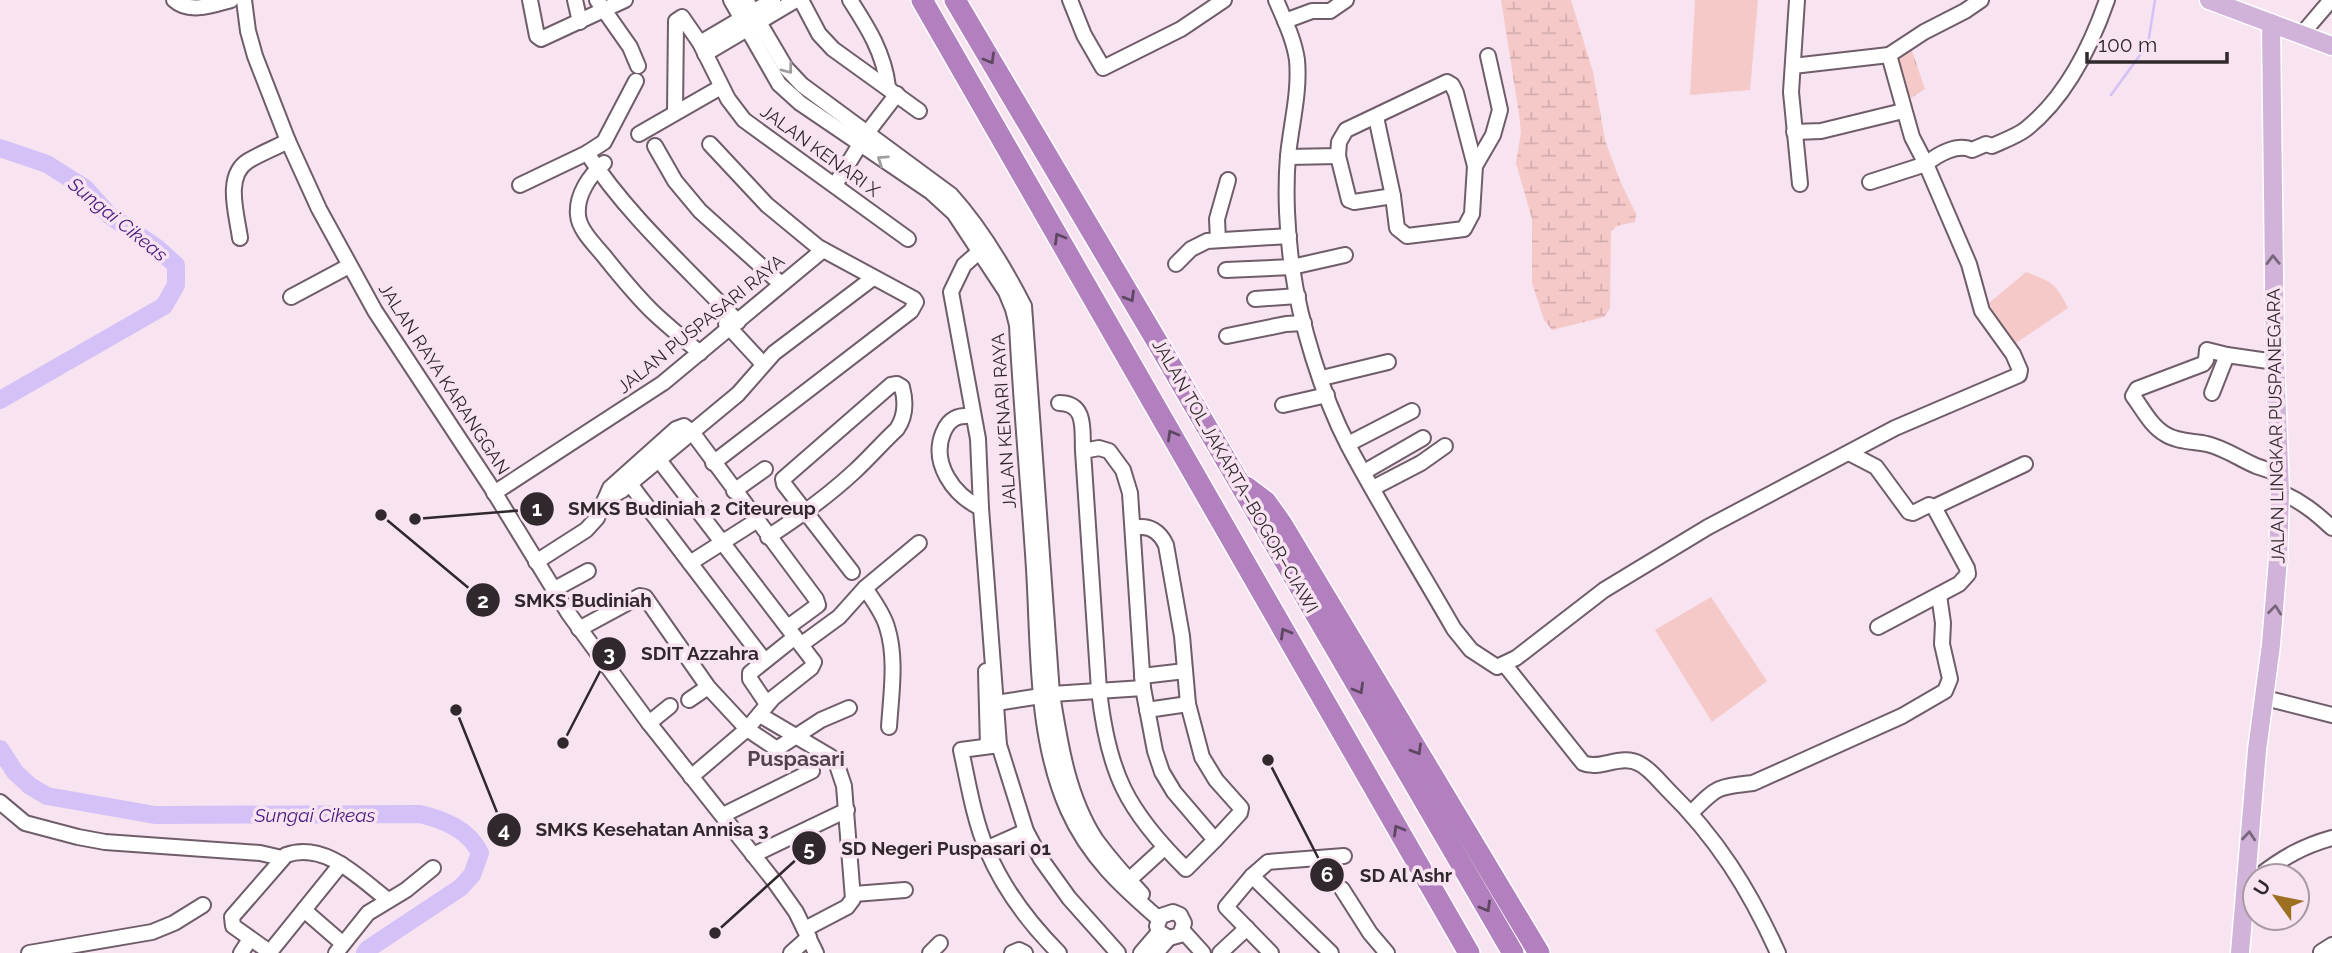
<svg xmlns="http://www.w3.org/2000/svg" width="2332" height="953" viewBox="0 0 2332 953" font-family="Raleway,sans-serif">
	<defs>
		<pattern id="grass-tufts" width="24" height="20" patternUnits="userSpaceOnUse" patternTransform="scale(1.75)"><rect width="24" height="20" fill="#f6c9c9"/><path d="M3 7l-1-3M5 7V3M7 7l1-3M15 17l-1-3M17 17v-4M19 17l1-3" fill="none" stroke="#d3adad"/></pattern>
		<pattern id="wetland-marsh" width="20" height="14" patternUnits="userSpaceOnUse" patternTransform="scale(1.75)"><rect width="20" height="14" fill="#f6c9c9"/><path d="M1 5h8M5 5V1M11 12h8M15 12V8" fill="none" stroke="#d3adad"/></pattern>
	</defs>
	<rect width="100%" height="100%" fill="#f8e3f0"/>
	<path fill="url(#grass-tufts)" d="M1911 48 1925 89 1906 101 1893 58Z"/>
	<path fill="url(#wetland-marsh)" d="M1501 0H1571L1593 72 1605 140 1620 181 1636 214 1635 222 1617 226 1611 231 1610 309 1604 317 1552 330 1544 320 1532 283V219L1516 163 1521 132 1519 114Z"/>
	<g fill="#f6c9c9">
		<path d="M1695 0H1758L1750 90 1690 95Z"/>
		<path d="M2026 272C2053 282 2055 283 2068 308L2016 343 2009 345 1989 303Z"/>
		<path d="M1711 597 1767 681 1712 722 1655 630Z"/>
	</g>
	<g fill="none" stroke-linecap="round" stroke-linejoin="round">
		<path stroke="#d3c1f7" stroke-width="2.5" d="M2111 95 2148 44 2155 0"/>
		<g stroke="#d3c1f7" stroke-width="18">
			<path d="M0 148 47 164 85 188 109 215 157 248 176 265V285L164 306 0 400"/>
			<path d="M0 749 15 772 30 786 47 796 155 815 420 814C445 820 469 830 480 853L472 875 460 888 368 949 365 953"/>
		</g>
		<g stroke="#6f5d69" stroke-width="18">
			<g id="minor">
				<path d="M174 0C189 14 213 5 231 0"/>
				<path d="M244 0 248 31 255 56 288 141 319 209 375 311 491 487 569 614 649 723 774 881 796 912 816 953"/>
				<path d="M530 0 537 36 541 39 625 0"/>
				<path d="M575 0 580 22"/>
				<path d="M597 0 630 47 638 66"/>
				<path d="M731 0 779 84 800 103 931 192 954 213 1006 292 1013 309 1017 325C1021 406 1029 488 1034 569 1039 649 1035 736 1068 810 1089 857 1121 886 1159 919"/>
				<path d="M746 0 786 68 802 85 951 195C980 227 1004 267 1024 306L1052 694C1060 744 1068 797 1096 840 1110 859 1126 877 1142 894"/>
				<path d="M801 0 819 34 833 49 919 111"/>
				<path d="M850 0C868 28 884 53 888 87"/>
				<path d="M1070 0 1084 35 1103 68 1181 29 1224 0"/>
				<path d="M1276 0C1284 19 1294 39 1297 60 1300 93 1291 124 1288 156 1285 190 1287 233 1292 267 1300 323 1322 395 1348 445 1381 507 1419 568 1454 629L1471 650 1497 667 1516 658 1604 590 1708 527 1895 428 2019 375 2020 370 2013 354 1982 311 1969 264 1926 164 1912 137 1889 55"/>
				<path d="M1797 0 1791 92 1800 184"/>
				<path d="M1285 21 1312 11H1330L1346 0"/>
				<path d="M2302 34 2331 0"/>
				<path d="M700 43 773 0"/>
				<path d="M705 54 796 0"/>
				<path d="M1793 66 1889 55 1924 32 1965 11 1981 0"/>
				<path d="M675 112 676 21 682 17 700 43 728 99 744 120 908 239"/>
				<path d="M1376 117 1393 196 1397 228 1407 236 1464 229 1472 214 1475 166 1493 135 1500 110 1488 56"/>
				<path d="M1794 132 1821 131 1903 111"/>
				<path d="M639 134 721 87"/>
				<path d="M710 144 767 205 818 247 914 299 916 302 911 311 713 463"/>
				<path d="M655 146 675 181 700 211 781 284"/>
				<path d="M587 153C628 216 686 267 738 322"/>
				<path d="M1338 156 1349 200 1354 202 1393 196"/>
				<path d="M1288 157 1338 156 1339 142 1346 130 1447 82 1452 85 1456 93 1475 166"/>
				<path d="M604 163C590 175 576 195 578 215 579 230 595 245 604 256 620 276 636 296 655 314 669 327 685 340 700 353"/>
				<path d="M1870 182 1926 164C1938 154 1958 143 1972 150L1986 144 1992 146C2003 141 2017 136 2026 129 2065 98 2091 46 2107 0"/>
				<path d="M520 185 587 153 604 142 636 81"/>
				<path d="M835 185 867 133 897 94"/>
				<path d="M240 238C237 215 224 176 248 161 261 153 275 148 288 141"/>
				<path d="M1218 240 1217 219 1228 180"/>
				<path d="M980 251 964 265 951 292 978 439 981 508 999 745 1026 831 1041 859 1069 898 1118 953"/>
				<path d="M1176 264 1191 249 1207 241 1289 236"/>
				<path d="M1226 270 1292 267 1345 255"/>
				<path d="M291 297 349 266"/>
				<path d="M1255 299 1298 296"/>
				<path d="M726 324 763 364"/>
				<path d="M1227 336 1286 324 1304 323"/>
				<path d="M2227 355 2207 350 2206 360 2203 364 2137 389 2133 396C2142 408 2151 426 2165 434 2177 442 2193 441 2207 444 2235 451 2248 468 2279 472"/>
				<path d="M1322 378 1388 362"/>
				<path d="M2212 393 2227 355 2275 362"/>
				<path d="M1059 403C1087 403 1082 430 1083 451L1099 690C1108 773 1127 811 1186 869L1215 840 1174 792 1162 772 1155 751 1143 688 1130 493 1123 470 1109 451 1099 448 1083 451"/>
				<path d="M1283 405 1327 395"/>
				<path d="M973 416C958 415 949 418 943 433 931 463 953 495 981 508"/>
				<path d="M1348 444 1412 411"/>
				<path d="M1849 453 1876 467 1909 512 1913 513 1929 505 1934 507 1967 568 1968 574 1959 584 1878 627"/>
				<path d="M659 460 814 662 811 668 773 698 747 729 691 777"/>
				<path d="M1364 472 1423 438"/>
				<path d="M630 484 764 660"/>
				<path d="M1373 488 1421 463 1445 446"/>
				<path d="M734 491 765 469"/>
				<path d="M2280 492C2301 501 2315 512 2332 528"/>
				<path d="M494 493 663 383 823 250"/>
				<path d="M605 500 621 491 738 394 774 353 873 278"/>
				<path d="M1934 507 2025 464"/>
				<path d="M1134 528C1149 524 1160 532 1166 545L1182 636 1188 704 1202 757 1216 780 1241 808 1240 813 1215 840"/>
				<path d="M768 537C799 517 828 496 855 471 869 458 882 443 897 429 906 416 906 402 902 387L897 384 891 385 783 479 784 484 852 572"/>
				<path d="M536 562 586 530 597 518 610 488 676 429 684 426 692 432 816 599 818 605 788 627"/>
				<path d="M690 563 756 521"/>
				<path d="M865 588C873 600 883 613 887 627 897 658 891 695 889 727"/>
				<path d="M553 590 588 571"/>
				<path d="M579 629 640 596 645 597 708 687 747 729 774 747 778 748 821 720 849 708"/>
				<path d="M802 644 839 617 865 588 919 543"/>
				<path d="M1505 665 1583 763C1600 771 1621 753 1640 764 1650 769 1659 781 1667 789 1717 838 1749 889 1778 953"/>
				<path d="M986 671 988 746"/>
				<path d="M1142 676 1185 671"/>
				<path d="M1052 694 1143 688"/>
				<path d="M2265 698 2332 715"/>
				<path d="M689 700 708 687"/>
				<path d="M767 704 750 679V673L795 637"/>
				<path d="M990 704 1041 696"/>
				<path d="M1147 710 1188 704"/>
				<path d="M760 715 831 757 836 762 844 786 853 899 847 907 805 929"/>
				<path d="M649 723 670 706"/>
				<path d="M999 745 961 750C968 782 974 820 987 850 1003 888 1030 924 1059 953"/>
				<path d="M0 802 25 823 78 837 105 842 260 853 282 858"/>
				<path d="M1691 813C1717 787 1716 787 1753 783L1902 716 1945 691 1950 679 1942 644 1943 623 1939 595"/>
				<path d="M723 815 812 771"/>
				<path d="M986 849 1026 831"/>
				<path d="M753 855 847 810"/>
				<path d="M1252 876 1331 953"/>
				<path d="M2259 876C2282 858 2303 846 2332 838"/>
				<path d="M1129 880 1165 847"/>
				<path d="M1342 889 1370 933 1387 953"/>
				<path d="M854 894 905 890"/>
				<path d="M304 910 342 943"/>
				<path d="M1183 931 1203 953"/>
				<path d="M270 952 341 864"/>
				<path d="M2321 952 2332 945"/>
				<path d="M29 953 152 932 174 923 203 905"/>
				<path d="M241 953 250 939"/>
				<path d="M271 953 233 926 232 917 286 855C325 841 359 878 388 900"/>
				<path d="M336 953 368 913 406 890 433 868"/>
				<path d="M791 953 809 937"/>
				<path d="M930 953 940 943"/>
				<path d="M1012 953 1019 950 1025 953"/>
				<path d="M1141 953 1159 932 1157 926 1161 916 1173 912 1180 915 1184 923 1180 935 1169 938 1159 932"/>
				<path d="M1156 953 1169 938"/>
				<path d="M1220 953 1247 928"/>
				<path d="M1271 953 1226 907 1252 876 1268 862 1344 856"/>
			</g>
		</g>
		<g stroke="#fff" stroke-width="21">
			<g id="major">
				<path d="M2209 0 2332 46"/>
				<path d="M2240 953 2257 750 2271 645 2278 559 2280 492 2275 362 2271 23"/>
			</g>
		</g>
		<g stroke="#fff" stroke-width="24">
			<g id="highway">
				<path d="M922 0 1469 953"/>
				<path d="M955 0 1159 345 1513 953"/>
				<path d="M1246 487 1266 502 1281 523 1539 953"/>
			</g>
		</g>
		<use href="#minor" stroke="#fff" stroke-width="14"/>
		<use href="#major" stroke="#d1b3d9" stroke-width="18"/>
		<use href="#highway" stroke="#b280bf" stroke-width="21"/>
	</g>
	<defs><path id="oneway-chevron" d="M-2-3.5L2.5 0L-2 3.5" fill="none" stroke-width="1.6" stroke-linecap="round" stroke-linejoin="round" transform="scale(1.75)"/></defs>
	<g stroke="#5e4760">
		<use href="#oneway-chevron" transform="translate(990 59) rotate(60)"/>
		<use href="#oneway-chevron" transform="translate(1059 238) rotate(-120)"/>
		<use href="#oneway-chevron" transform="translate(1130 297) rotate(59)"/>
		<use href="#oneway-chevron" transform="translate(1172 435) rotate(-120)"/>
		<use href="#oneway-chevron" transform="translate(1285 633) rotate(-120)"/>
		<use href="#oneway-chevron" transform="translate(1359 689) rotate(60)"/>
		<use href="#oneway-chevron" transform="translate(1417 750) rotate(59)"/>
		<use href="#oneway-chevron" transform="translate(1398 830) rotate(-120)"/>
		<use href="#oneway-chevron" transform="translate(1486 907) rotate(60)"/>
	</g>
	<g stroke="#a29ea0">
		<use href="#oneway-chevron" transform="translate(788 69) rotate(53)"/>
		<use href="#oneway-chevron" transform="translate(882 160) rotate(-146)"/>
	</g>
	<g stroke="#78677a">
		<use href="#oneway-chevron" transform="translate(2273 260) rotate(-91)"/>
		<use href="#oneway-chevron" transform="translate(2275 610) rotate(-84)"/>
		<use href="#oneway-chevron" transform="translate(2249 836) rotate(-85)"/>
	</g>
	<g text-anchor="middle" stroke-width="7" stroke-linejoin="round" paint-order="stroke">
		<g font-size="18" fill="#30282d" stroke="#f8e3f0">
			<text transform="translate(820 151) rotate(36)" y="6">JALAN KENARI X</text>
			<text transform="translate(701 324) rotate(-39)" y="6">JALAN PUSPASARI RAYA</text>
			<text transform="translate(444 379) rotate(57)" y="6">JALAN RAYA KARANGGAN</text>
			<text transform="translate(1004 421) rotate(-94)" y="6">JALAN KENARI RAYA</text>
			<text transform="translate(2276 426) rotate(-91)" y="6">JALAN LINGKAR PUSPANEGARA</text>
			<text transform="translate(1235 476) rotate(60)" y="6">JALAN TOL JAKARTA–BOGOR–CIAWI</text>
		</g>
		<g font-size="19" font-style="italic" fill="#4a1a7f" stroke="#f8e3f0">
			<text transform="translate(118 219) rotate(39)" y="7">Sungai Cikeas</text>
			<text x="315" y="822">Sungai Cikeas</text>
		</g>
		<g font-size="21" font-weight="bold" fill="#53424d" stroke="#f8e3f0">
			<text x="796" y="766">Puspasari</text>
		</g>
	</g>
	<path fill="none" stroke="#30282d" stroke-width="2.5" d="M415 519L537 509M381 515L483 600M563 743L609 654M456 710L504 830M715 933L809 848M1268 760L1327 875"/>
	<g fill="#30282d" stroke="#f8e3f0" stroke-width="2.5">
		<circle cx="415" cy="519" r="7"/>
		<circle cx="381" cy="515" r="7"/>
		<circle cx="563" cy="743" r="7"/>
		<circle cx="456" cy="710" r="7"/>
		<circle cx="715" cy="933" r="7"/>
		<circle cx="1268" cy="760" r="7"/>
		<circle cx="537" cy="509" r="18"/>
		<circle cx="483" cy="600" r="18"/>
		<circle cx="609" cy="654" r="18"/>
		<circle cx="504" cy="830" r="18"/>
		<circle cx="809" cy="848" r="18"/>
		<circle cx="1327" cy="875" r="18"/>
	</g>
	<g font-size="21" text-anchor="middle" font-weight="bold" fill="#fff">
		<text x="537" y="516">1</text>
		<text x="483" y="608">2</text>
		<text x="609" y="661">3</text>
		<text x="504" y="837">4</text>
		<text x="809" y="856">5</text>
		<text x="1327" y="882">6</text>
	</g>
	<g font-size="19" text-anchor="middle" font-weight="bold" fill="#30282d" stroke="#f8e3f0" stroke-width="7" stroke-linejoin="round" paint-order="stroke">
		<text x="692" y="515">SMKS Budiniah 2 Citeureup</text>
		<text x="583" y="607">SMKS Budiniah</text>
		<text x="700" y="660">SDIT Azzahra</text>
		<text x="652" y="836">SMKS Kesehatan Annisa 3</text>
		<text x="946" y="855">SD Negeri Puspasari 01</text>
		<text x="1406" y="882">SD Al Ashr</text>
	</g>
	<g transform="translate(2276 897) rotate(303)"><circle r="33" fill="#f8e3f0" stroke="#a898a2" stroke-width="2"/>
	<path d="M0-5L12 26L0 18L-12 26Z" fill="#9d6f20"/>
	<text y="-10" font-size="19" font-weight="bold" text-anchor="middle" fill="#30282d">U</text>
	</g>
	<path d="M2087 52v10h140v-10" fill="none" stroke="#30282d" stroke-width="3.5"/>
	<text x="2098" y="52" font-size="21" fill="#30282d" stroke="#f8e3f0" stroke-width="5" paint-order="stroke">100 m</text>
</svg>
